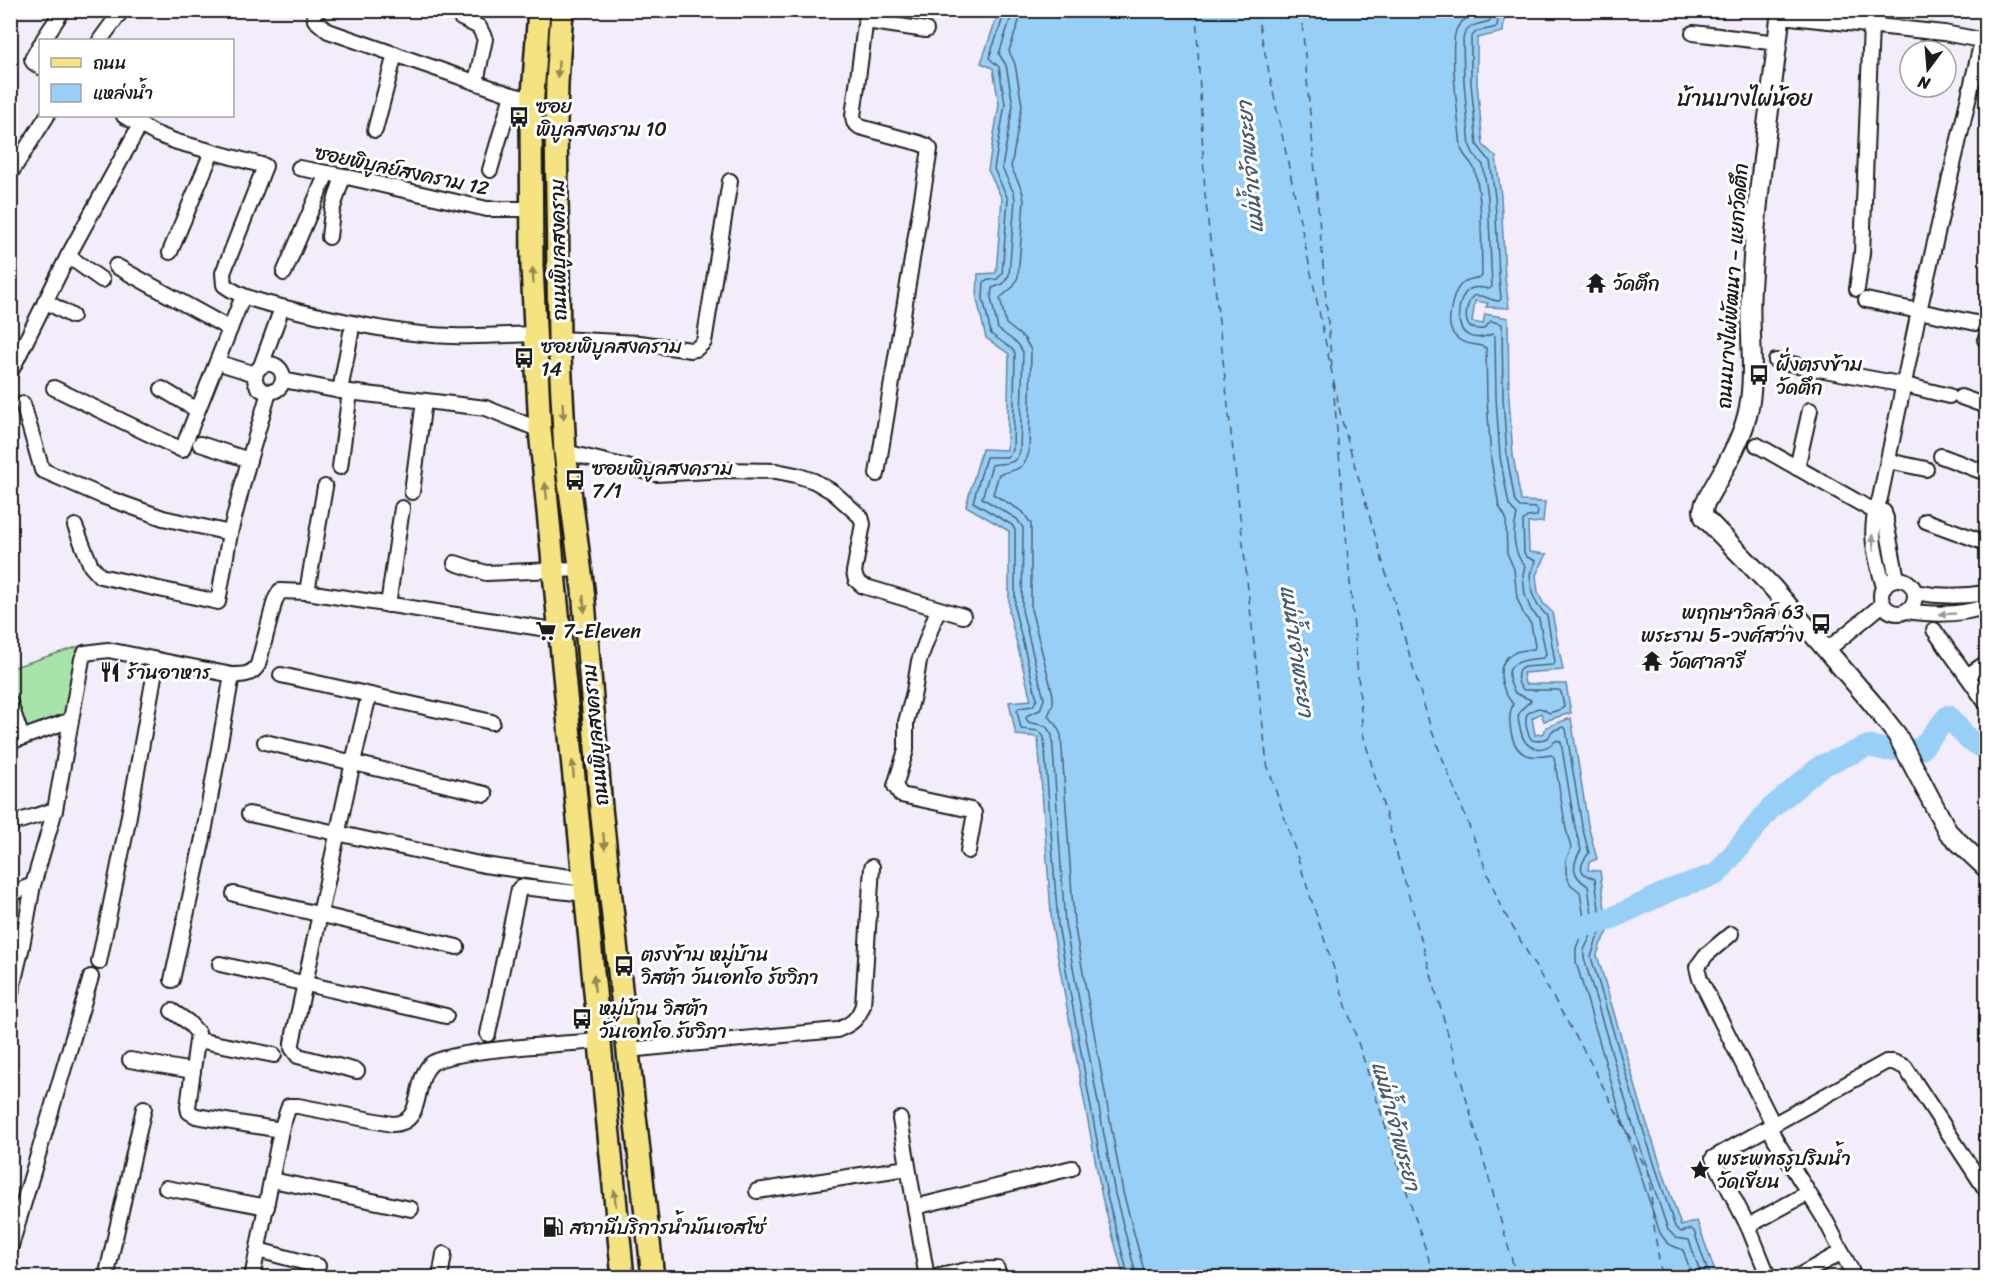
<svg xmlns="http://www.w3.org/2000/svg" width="1997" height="1288" viewBox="0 0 1997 1288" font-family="Sriracha,'Playpen Sans Thai',sans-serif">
	<rect width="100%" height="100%" fill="#f2ecfb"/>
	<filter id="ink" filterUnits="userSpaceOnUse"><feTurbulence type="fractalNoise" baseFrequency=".0167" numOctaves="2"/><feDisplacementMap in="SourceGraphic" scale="12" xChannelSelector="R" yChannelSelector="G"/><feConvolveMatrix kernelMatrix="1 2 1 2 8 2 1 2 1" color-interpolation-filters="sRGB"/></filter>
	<g filter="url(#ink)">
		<path fill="#a7e4aa" stroke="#628063" stroke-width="1.5" d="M83 645 69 718 21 735 11 706V668Z"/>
		<path fill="#98cff7" stroke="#66879f" stroke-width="1.5" d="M1503 10 1505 12 1503 32 1477 38V83L1483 145 1496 157 1501 196 1505 278 1509 308 1486 307 1488 303 1475 301 1472 322 1483 324 1485 314 1508 318 1509 398 1513 456 1521 501 1545 502 1543 522 1528 523 1529 552 1547 554 1536 575 1538 592 1543 603 1552 612 1563 670 1523 673 1525 684H1566L1571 713 1544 721 1541 713 1532 718 1535 735 1544 733 1546 727 1571 718 1588 825 1597 859 1589 862 1588 870 1600 871 1608 932 1601 943 1597 955 1643 1112 1681 1226 1697 1221 1717 1277H1124L1102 1197 1052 926 1038 737 1016 735 1009 702 1031 700 1009 612V531L966 506 982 449 1007 450 1009 354 986 338 977 299 978 274 996 273 1002 199 988 170 999 105 993 68 981 63 997 17 994 11Z"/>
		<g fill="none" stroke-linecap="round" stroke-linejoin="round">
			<g stroke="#4e6474" stroke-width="1.5">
				<path d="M1001 10 1003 18 989 58 999 67 1005 104 994 169 1008 199 1002 274 997 279 984 281 983 298 991 334 1012 349 1015 353 1013 450 1007 457H986L973 502 1012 525 1015 530V611L1037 699 1033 706 1019 708 1017 711 1021 729 1039 731 1044 737 1058 925 1107 1196 1129 1278"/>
				<path d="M1009 10 1010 20 999 54 1006 65 1013 105 1002 168 1014 193 1015 200 1009 275 1003 284 992 288 991 298 998 329 1018 344 1023 352 1020 450C1016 467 1004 462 992 465L982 498 1017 519 1023 528 1022 610 1044 699 1040 710 1028 715 1026 718 1028 722 1046 726 1052 735 1065 924 1115 1194 1137 1278"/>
				<path d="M1019 10V21L1009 51 1015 64 1022 105 1011 167 1022 190 1024 201 1018 277 1013 287 1000 298 1006 324 1024 338 1031 350 1029 451C1026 469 1014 471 999 474L993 494 1023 512 1031 524V609L1053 695V704L1048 716 1056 724 1061 735 1074 923 1123 1192 1146 1278"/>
				<path d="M1482 10 1481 14C1471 16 1463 18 1457 28 1448 45 1459 124 1461 147 1463 158 1473 162 1475 171 1483 204 1481 242 1482 276L1480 278C1460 278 1454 291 1451 309 1449 319 1448 329 1456 337 1464 346 1477 343 1486 348L1487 399 1491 460 1499 506 1506 518 1507 553 1514 569 1517 598 1524 615 1531 624 1535 646 1534 649C1527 650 1520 650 1514 653 1493 663 1501 690 1513 704 1509 714 1509 721 1511 732 1516 757 1530 759 1551 755L1554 757 1566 829 1571 848 1566 860V873L1570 884 1580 892 1585 926 1576 948V962L1622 1119 1660 1233 1668 1244 1683 1250 1693 1278"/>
				<path d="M1491 10 1490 21C1478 25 1466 24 1463 39L1464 83 1470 146 1473 153 1483 165 1488 197 1492 287 1489 289C1483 288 1476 286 1470 289 1454 297 1450 352 1492 334L1495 336 1496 398 1500 457 1509 505 1517 515C1512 531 1513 554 1525 566L1523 575 1525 595 1531 610 1539 619 1546 654 1544 658C1521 660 1497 662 1515 693L1531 700C1528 705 1521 707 1519 714 1517 718 1519 723 1520 728 1524 750 1540 755 1557 740L1561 742 1575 827 1581 850C1571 866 1572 876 1588 886L1594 929 1584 950V958L1630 1116 1668 1230 1676 1238 1689 1240 1702 1278"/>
				<path d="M1499 10 1497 27 1476 32 1471 37V83L1477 145 1490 161 1495 197 1499 278 1501 299 1499 301C1490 301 1483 293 1473 296 1467 303 1463 320 1470 327 1483 331 1483 330 1491 321L1502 324 1503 398 1507 456 1515 502 1520 507 1536 508 1538 511 1537 516 1527 517 1523 521 1524 553 1527 557 1536 561 1530 574 1532 593 1538 606 1547 616 1555 662 1553 665 1524 667 1519 670C1516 677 1518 686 1524 690H1559L1561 692 1564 706 1562 709 1549 713C1541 706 1536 707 1527 714 1524 721 1527 734 1532 740L1537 741 1548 738 1552 731 1563 727 1566 729 1582 826 1589 853C1585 858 1576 869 1586 875 1588 877 1592 877 1595 879L1602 930 1596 941 1591 957 1638 1114 1675 1227 1681 1232 1691 1229 1694 1231 1710 1278"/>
			</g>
			<path stroke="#98cff7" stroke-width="22" d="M1577 928 1606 921 1673 889 1717 874 1769 810 1821 766 1869 746 1886 750 1921 749 1948 716 1969 740 1986 749"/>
			<g stroke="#475b69" stroke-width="1.5" stroke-dasharray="8 6" stroke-linecap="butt">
				<path d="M1196 10 1205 194 1267 764 1435 1278"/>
				<path d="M1256 10 1342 421 1431 729 1500 905 1587 1056 1649 1174 1655 1235 1662 1278"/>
				<path d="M1301 10 1332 369"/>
				<path d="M1333 383 1363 734 1517 1278"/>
			</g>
			<g stroke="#1c1c1c" stroke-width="18">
				<g id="street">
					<path d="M314 10 315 20 328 31 512 95 533 100"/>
					<path d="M867 10 853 116 854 122 860 127 919 143 927 146 930 149 877 474"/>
					<path d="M1781 16 1944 33 1986 41"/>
					<path d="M461 18 479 27 485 39 476 82"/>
					<path d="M866 21 926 30"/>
					<path d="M1693 33 1778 43"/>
					<path d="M43 40 63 10"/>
					<path d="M100 40 122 10"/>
					<path d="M40 45 32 59 33 62 40 67"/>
					<path d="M124 116 156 134 177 142 265 166 223 273 224 285C244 300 274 305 298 311 348 322 401 335 452 336 480 337 508 335 535 334"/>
					<path d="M375 130 395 54"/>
					<path d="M299 168 343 176 487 209H532"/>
					<path d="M490 170 512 95"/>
					<path d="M10 174 47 116"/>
					<path d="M329 237 332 211 343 176"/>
					<path d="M170 252 212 152"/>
					<path d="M68 256 102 280"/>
					<path d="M116 266 230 329"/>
					<path d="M284 273 327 173"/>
					<path d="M1857 289 1862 253 1871 25"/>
					<path d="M1866 300 1976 323"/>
					<path d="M45 301 72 316"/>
					<path d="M559 339 639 343 691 350 696 349 704 342 730 181"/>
					<path d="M1985 340 1986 341"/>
					<path d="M1776 361 1905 385 1949 396"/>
					<circle cx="269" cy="378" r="14"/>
					<path d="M226 365 255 374"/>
					<path d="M261 366 279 316"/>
					<path d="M11 371 68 256 140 125"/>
					<path d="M283 380 340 391 486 408 540 430"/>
					<path d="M54 388 182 450 243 296"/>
					<path d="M162 389 197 410"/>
					<path d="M340 391 351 333"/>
					<path d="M1961 397 1986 406"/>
					<path d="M23 404 42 470 102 496 163 518 230 533"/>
					<path d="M200 444 249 460"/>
					<path d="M1757 445 1886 518"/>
					<path d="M565 452 656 474 727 470 776 471 796 475 814 481 833 492 861 517 863 524 854 572 856 580 863 586 963 616"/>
					<path d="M1941 456 1986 473"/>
					<path d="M1888 461 1926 469"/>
					<path d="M340 467 350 392"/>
					<path d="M1797 468 1810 410"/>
					<path d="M412 492 424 401"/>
					<path d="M1884 512 1897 579"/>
					<path d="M1926 521 1986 543"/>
					<path d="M75 526 91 566 100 576 218 602 230 533 249 460 269 392"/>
					<path d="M455 563 486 573 580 569"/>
					<circle cx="1898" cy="596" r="17"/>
					<path d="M1884 587C1875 555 1867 530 1880 498L1919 311 1980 49"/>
					<path d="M307 592 325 487"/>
					<path d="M1915 592C1940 597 1961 597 1986 593"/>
					<path d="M388 605 402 508"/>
					<path d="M938 609 919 661 914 692 906 722V750L895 786 901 795 971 810 974 813V818L968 851"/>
					<path d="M1907 611C1934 615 1961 616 1986 606"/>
					<path d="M1934 630 1967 676"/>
					<path d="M1827 650 1883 604"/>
					<path d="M1986 663 1967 676 1986 703"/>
					<path d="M281 675 492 722"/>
					<path d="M10 703 22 738"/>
					<path d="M10 742 71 720"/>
					<path d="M265 742 485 794"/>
					<path d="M249 814 484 865 584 879"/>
					<path d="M10 824 55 810"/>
					<path d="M10 894 33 885"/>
					<path d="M234 894 457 947"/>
					<path d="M1731 934 1706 955 1697 967 1700 979 1773 1124"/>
					<path d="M99 962 128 821 157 660"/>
					<path d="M220 964 446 1016"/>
					<path d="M172 980 203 838 232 675"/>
					<path d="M10 997 22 946 33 885 55 810 82 659 85 653 108 650 232 675C243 675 252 675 258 665L275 600 280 591 307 592 560 631"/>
					<path d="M172 1011 188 1022 198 1033 188 1107 189 1112 196 1116 281 1130"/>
					<path d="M488 1034 519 889 521 887 586 894"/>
					<path d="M198 1040 274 1055"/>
					<path d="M627 1050 837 1030C852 1024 858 1019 863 1005L872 867"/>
					<path d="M130 1060 193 1071"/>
					<path d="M357 1071 298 1056 292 1048V1043L353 762 369 695"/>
					<path d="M900 1119 927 1278"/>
					<path d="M1769 1126 1775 1139 1827 1223 1851 1270"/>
					<path d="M272 1180 411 1209"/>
					<path d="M166 1188 267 1207"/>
					<path d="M757 1191 907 1168"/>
					<path d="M915 1207 1072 1168"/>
					<path d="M1748 1226 1808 1193"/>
					<path d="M10 1249 91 977"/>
					<path d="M258 1250 318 1266"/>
					<path d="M106 1278 144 1108"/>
					<path d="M252 1278 281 1130 289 1106H298L392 1124C426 1124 412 1081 431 1064 446 1050 572 1043 600 1041"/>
					<path d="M440 1278 444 1254"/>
					<path d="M930 1278 967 1270 997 1269 999 1278"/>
					<path d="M1769 1278 1748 1226 1713 1158 1886 1062H1893L1905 1067 1986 1190"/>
					<path d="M1795 1278 1842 1252"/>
				</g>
			</g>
			<g stroke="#1c1c1c" stroke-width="22">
				<path id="secondary" d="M1781 10C1771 103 1756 195 1751 288 1748 328 1756 368 1749 407 1743 441 1721 473 1705 503L1703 510 1704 517 1773 588 1872 703 1897 735 1948 832 1986 868"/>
			</g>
			<g stroke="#1c1c1c" stroke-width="26">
				<g id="primary">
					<path d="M539 10 531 123 532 266 540 430 623 1278"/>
					<path d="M562 10 557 83 556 124 559 339 565 452 583 589 601 808 653 1278"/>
				</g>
			</g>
			<use href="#street" stroke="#fff" stroke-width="14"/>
			<use href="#secondary" stroke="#fff" stroke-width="18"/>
			<use href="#primary" stroke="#f5e382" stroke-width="21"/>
		</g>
		<defs><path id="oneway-solid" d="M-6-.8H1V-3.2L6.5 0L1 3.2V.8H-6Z" transform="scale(1.5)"/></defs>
		<g fill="#938954">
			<use href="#oneway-solid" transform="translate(558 69) rotate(94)"/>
			<use href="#oneway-solid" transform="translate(533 276) rotate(-92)"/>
			<use href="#oneway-solid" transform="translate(563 411) rotate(87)"/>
			<use href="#oneway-solid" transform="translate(546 491) rotate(-96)"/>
			<use href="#oneway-solid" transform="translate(584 604) rotate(85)"/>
			<use href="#oneway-solid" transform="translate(573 769) rotate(-95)"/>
			<use href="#oneway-solid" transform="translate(604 841) rotate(84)"/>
			<use href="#oneway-solid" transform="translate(594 983) rotate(-95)"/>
			<use href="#oneway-solid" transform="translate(615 1198) rotate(-96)"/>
		</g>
		<g fill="#999">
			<use href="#oneway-solid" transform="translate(1873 543) rotate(-96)"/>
			<use href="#oneway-solid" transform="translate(1947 614) rotate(177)"/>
		</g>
	</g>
	<defs>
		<g id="bus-bare" transform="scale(1.62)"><path d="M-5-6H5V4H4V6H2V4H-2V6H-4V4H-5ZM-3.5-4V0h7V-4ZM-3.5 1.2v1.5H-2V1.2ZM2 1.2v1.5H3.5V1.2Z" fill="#1c1c1c" stroke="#fff" stroke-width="2.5" paint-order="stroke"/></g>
		<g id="temple-bare" transform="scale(1.62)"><path d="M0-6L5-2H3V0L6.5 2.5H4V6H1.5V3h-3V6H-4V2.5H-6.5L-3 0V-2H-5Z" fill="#1c1c1c" stroke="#fff" stroke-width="2.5" paint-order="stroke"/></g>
		<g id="supermarket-bare" transform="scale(1.62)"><path d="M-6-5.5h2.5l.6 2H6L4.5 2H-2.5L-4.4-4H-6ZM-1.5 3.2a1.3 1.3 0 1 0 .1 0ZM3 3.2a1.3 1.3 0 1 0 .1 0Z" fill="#1c1c1c" stroke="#fff" stroke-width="2.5" paint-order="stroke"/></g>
		<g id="restaurant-bare" transform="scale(1.62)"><path d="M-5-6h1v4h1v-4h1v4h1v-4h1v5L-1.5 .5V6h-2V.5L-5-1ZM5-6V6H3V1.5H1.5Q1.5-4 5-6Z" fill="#1c1c1c" stroke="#fff" stroke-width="2.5" paint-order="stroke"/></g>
		<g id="sight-bare" transform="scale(1.62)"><path d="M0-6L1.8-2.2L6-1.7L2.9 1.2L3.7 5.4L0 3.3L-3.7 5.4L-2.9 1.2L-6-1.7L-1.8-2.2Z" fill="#1c1c1c" stroke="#fff" stroke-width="2.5" paint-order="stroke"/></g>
		<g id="fuel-bare" transform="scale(1.62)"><path d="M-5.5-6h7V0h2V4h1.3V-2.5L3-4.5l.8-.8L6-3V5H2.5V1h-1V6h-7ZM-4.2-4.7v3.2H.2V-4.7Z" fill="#1c1c1c" stroke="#fff" stroke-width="2.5" paint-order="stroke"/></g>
	</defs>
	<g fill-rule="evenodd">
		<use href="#bus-bare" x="519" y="117"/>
		<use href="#temple-bare" x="1596" y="283"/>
		<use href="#bus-bare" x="524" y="358"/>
		<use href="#bus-bare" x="1759" y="375"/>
		<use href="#bus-bare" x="575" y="480"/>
		<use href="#bus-bare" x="1821" y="624"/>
		<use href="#supermarket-bare" x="546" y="631"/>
		<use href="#temple-bare" x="1652" y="661"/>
		<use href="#restaurant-bare" x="110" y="672"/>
		<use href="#bus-bare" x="624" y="966"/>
		<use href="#bus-bare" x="582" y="1019"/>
		<use href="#sight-bare" x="1700" y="1170"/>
		<use href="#fuel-bare" x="553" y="1227"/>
	</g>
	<g text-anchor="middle" stroke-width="6" stroke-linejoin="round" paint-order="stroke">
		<g font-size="20" fill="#1c1c1c" stroke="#fff" text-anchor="start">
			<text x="536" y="113">ซอย<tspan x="536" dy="23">พิบูลสงคราม 10</tspan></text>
			<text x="1613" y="290">วัดตึก</text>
			<text x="541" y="353">ซอยพิบูลสงคราม<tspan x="541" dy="23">14</tspan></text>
			<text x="1776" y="371">ฝั่งตรงข้าม<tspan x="1776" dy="23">วัดตึก</tspan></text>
			<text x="592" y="475">ซอยพิบูลสงคราม<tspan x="592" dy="23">7/1</tspan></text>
			<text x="1804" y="619" text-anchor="end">พฤกษาวิลล์ 63<tspan x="1804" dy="23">พระราม 5-วงศ์สว่าง</tspan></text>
			<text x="563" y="638">7-Eleven</text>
			<text x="1669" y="668">วัดศาลารี</text>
			<text x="127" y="679">ร้านอาหาร</text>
			<text x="641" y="961">ตรงข้าม หมู่บ้าน<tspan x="641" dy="23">วิสต้า วันเอทโอ รัชวิภา</tspan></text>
			<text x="599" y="1015">หมู่บ้าน วิสต้า<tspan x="599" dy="23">วันเอทโอ รัชวิภา</tspan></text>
			<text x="1717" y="1165">พระพุทธรูปริมน้ำ<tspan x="1717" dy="23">วัดเขียน</tspan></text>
			<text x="570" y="1234">สถานีบริการน้ำมันเอสโซ่</text>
		</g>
		<g font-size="20" fill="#1c1c1c" stroke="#fff">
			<text transform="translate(402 170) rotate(12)" y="7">ซอยพิบูลย์สงคราม 12</text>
			<text transform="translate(558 250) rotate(-91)" y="7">ถนนพิบูลสงคราม</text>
			<text transform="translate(1732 286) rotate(-86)" y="7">ถนนบางไผ่พัฒนา – แยกวัดตึก</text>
			<text transform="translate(595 735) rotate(-95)" y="7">ถนนพิบูลสงคราม</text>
		</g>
		<g font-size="21" font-style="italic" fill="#475b69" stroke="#fff">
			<text transform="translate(1250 167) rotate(-95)" y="7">แม่น้ำเจ้าพระยา</text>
			<text transform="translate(1297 651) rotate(82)" y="7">แม่น้ำเจ้าพระยา</text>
			<text transform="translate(1396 1126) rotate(75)" y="7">แม่น้ำเจ้าพระยา</text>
		</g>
		<g font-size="22" fill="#1c1c1c" stroke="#fff">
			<text x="1745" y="106">บ้านบางไผ่น้อย</text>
		</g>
	</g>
	<rect width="1997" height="1288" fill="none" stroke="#fff" stroke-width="36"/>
	<rect x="18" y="18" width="1961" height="1252" fill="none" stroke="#1c1c1c" stroke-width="2" filter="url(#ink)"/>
	<rect x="39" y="39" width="195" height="78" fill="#ffffff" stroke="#a4a4a4" stroke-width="1.5"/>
	<rect x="51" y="58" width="30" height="9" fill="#f5e382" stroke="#a4a4a4" stroke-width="1.5"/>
	<text x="93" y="69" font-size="18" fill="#1c1c1c">ถนน</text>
	<rect x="51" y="84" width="30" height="18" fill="#98cff7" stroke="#a4a4a4" stroke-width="1.5"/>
	<text x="93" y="99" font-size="18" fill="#1c1c1c">แหล่งน้ำ</text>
	<g transform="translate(1928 69) rotate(196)"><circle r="28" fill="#ffffff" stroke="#a4a4a4" stroke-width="1.5"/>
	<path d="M0-4.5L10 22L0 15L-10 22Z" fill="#1c1c1c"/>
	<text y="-9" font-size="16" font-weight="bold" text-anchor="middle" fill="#1c1c1c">N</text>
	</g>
</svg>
